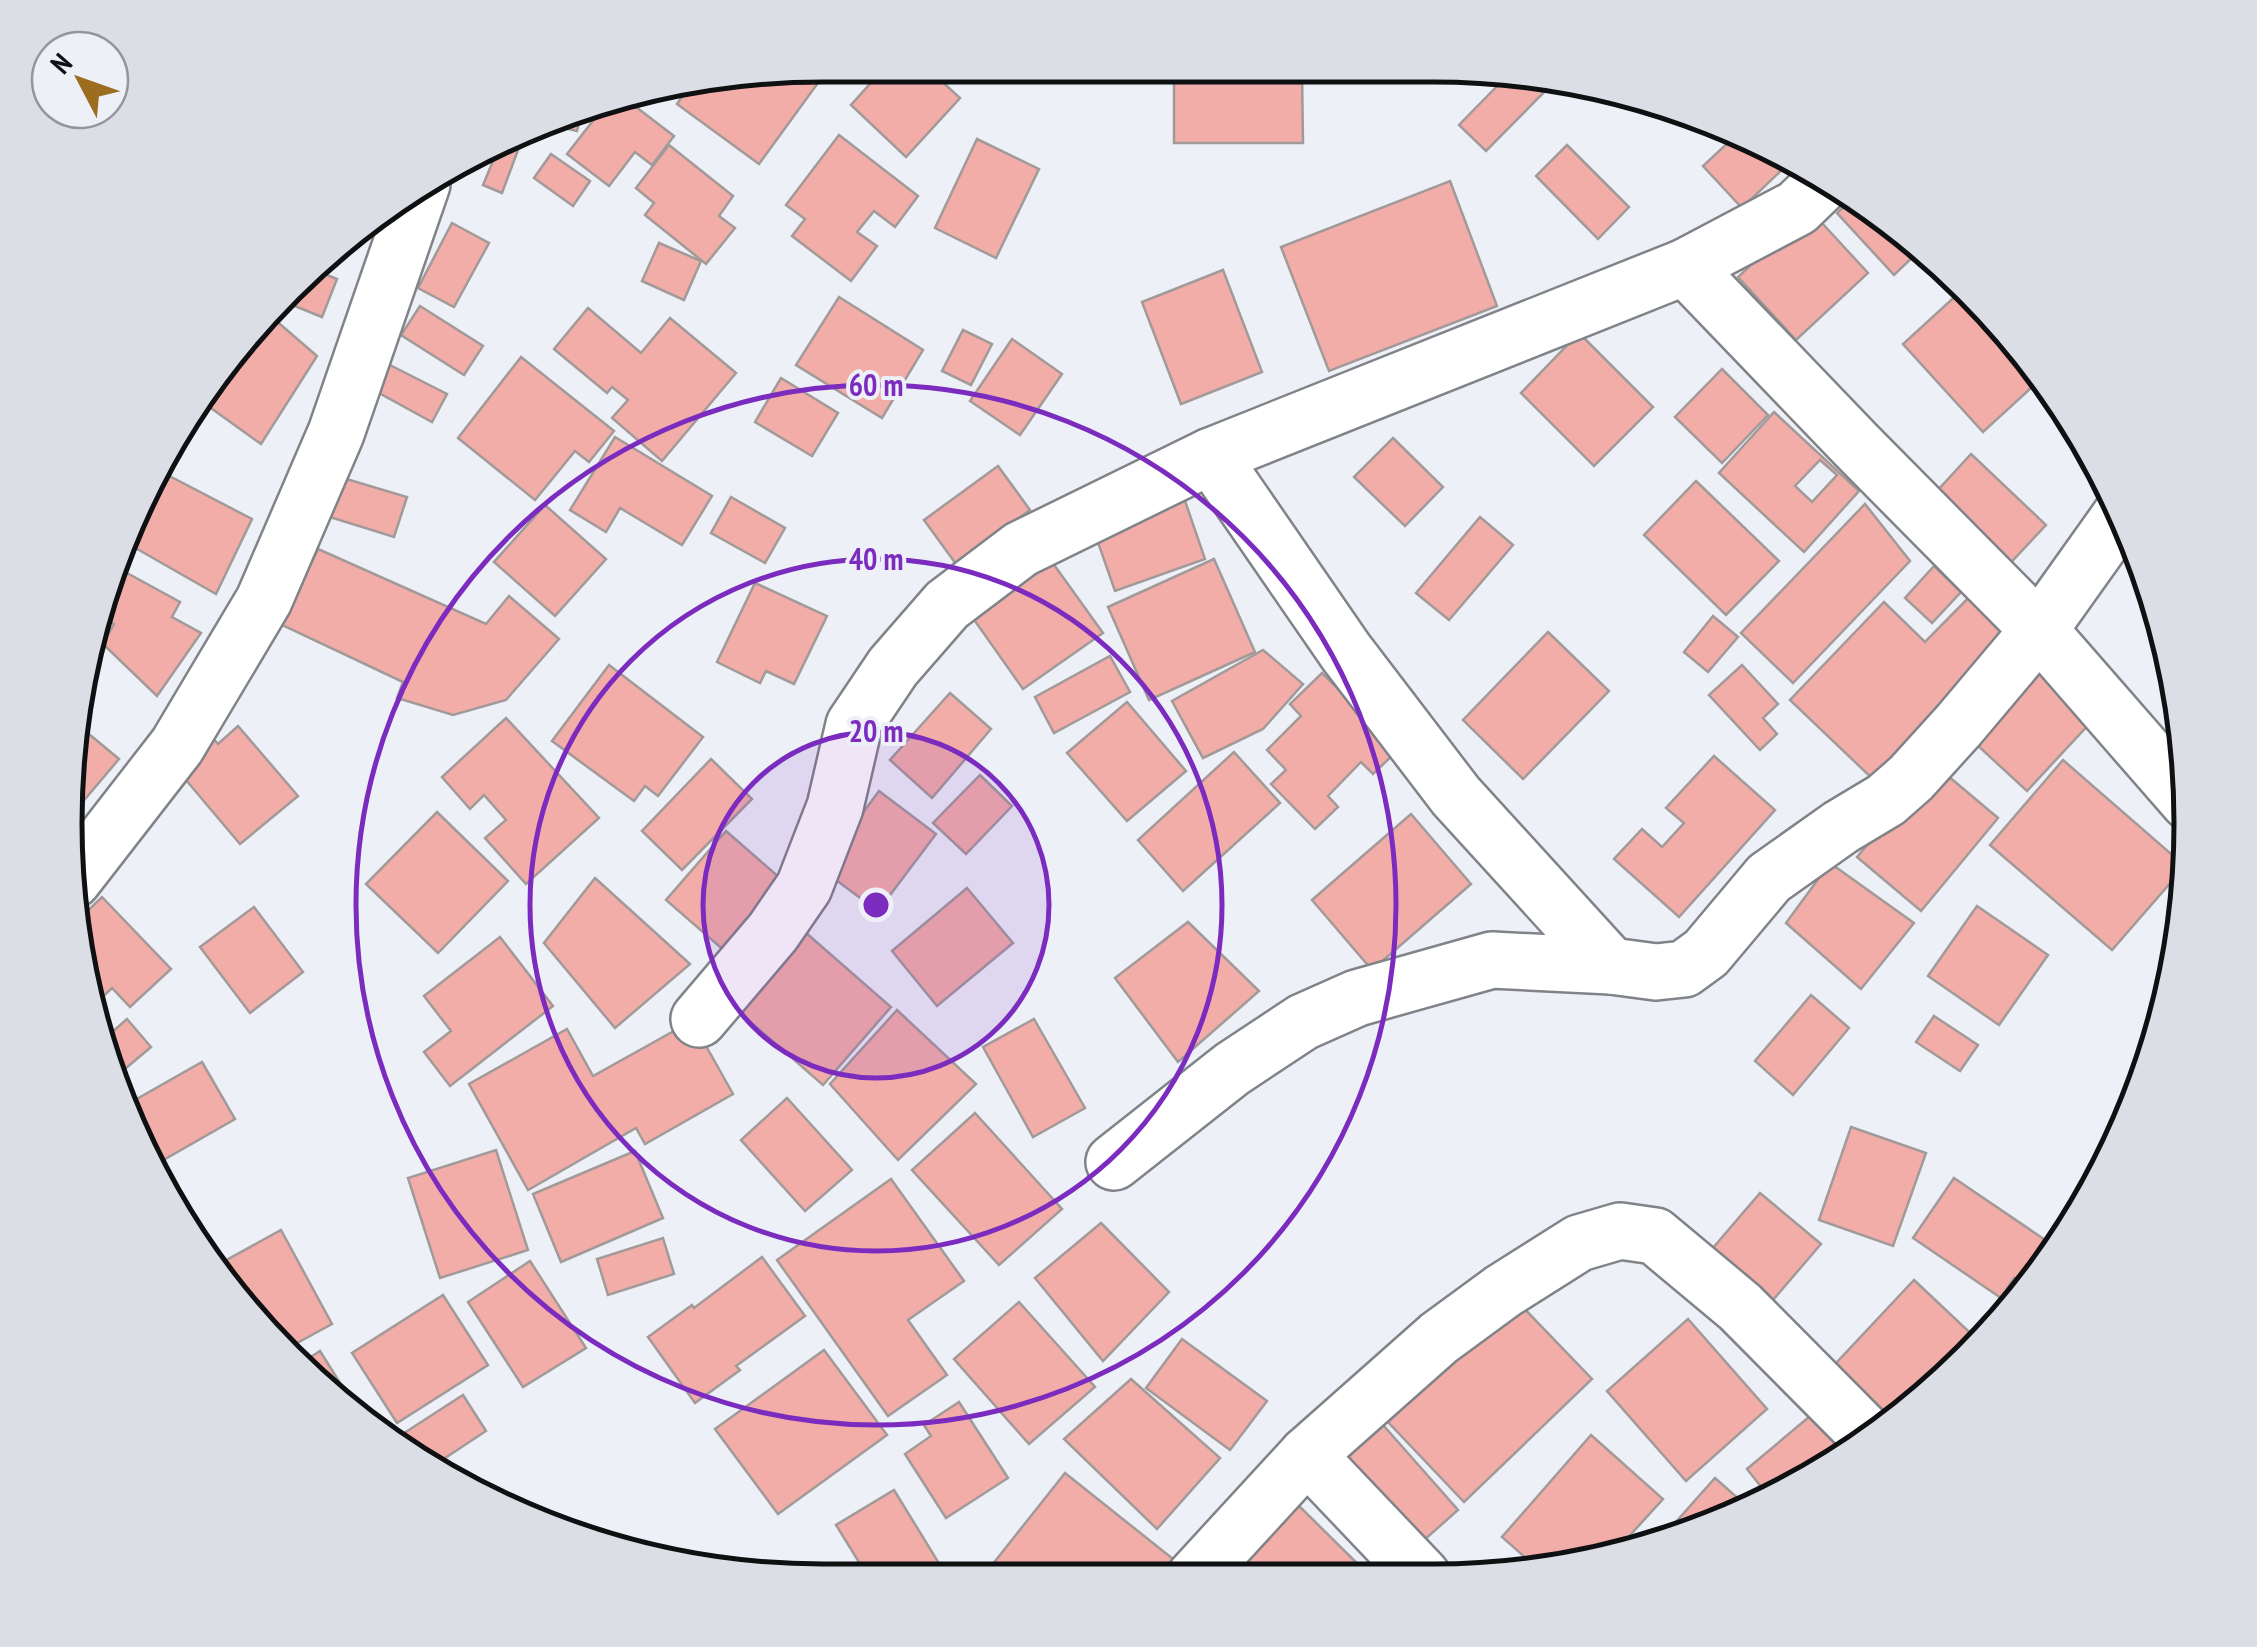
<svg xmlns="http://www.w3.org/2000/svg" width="2257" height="1647" viewBox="0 0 2257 1647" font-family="'PT Sans Narrow',sans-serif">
	<rect width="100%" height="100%" fill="#edf0f7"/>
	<g fill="#f3ada9" stroke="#a29a99" stroke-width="2.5" fill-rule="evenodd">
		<path d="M824 65H831L759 164 677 104 692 82Z"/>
		<path d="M887 65H924L960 98 906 157 851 105Z"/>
		<path d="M1174 65H1268V72H1302L1303 143H1174Z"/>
		<path d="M1508 75 1554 82 1486 151 1459 125Z"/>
		<path d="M619 94 674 136 652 165 635 152 609 186 567 154 610 99Z"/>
		<path d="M582 111 577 131 552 125Z"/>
		<path d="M839 135 918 196 895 227 874 211 857 232 877 246 851 281 792 236 805 219 786 205Z"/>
		<path d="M1733 138 1789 163 1742 208 1703 166Z"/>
		<path d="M977 139 1039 169 996 258 935 228Z"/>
		<path d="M669 145 733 196 719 216 735 228 706 264 645 215 654 203 636 188Z"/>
		<path d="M1567 145 1629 207 1598 239 1536 176Z"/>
		<path d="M506 146 518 150 502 193 483 185 498 149Z"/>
		<path d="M551 154 590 181 573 206 534 178Z"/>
		<path d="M1450 181 1497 306 1329 371 1281 247Z"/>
		<path d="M1857 195 1918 252 1894 275 1837 213Z"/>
		<path d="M1810 210 1868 273 1796 340 1738 277Z"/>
		<path d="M452 223 489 243 454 307 418 288Z"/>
		<path d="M659 243 701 261 684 300 642 281Z"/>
		<path d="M314 270 337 279 322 317 280 300Z"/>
		<path d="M1223 270 1262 372 1181 404 1142 302Z"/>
		<path d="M1960 292 2035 361 2044 376 1983 432 1903 344Z"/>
		<path d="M839 297 923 350 882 418 796 365Z"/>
		<path d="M420 306 483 346 464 375 401 335Z"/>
		<path d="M588 308 641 353 670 318 736 373 662 461 612 418 628 400 612 387 607 393 554 349Z"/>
		<path d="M266 312 317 356 261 444 201 401 253 324Z"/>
		<path d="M963 330 992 344 971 385 942 371Z"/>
		<path d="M1579 333 1653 407 1594 466 1521 393Z"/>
		<path d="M1012 339 1062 374 1020 435 970 401Z"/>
		<path d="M521 357 614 431 589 462 575 451 535 500 458 438Z"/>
		<path d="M382 361 447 394 432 422 368 387Z"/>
		<path d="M1722 369 1768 415 1722 463 1675 417Z"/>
		<path d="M781 378 838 413 812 456 755 422Z"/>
		<path d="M1774 412 1859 491 1804 552 1719 473ZM1820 460 1837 475 1812 502 1795 486Z"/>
		<path d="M615 437 712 496 682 545 620 508 606 532 570 510Z"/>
		<path d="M1393 438 1443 487 1405 526 1354 477Z"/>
		<path d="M1971 454 2046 525 2001 573 1927 502Z"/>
		<path d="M998 466 1030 510 956 564 924 520Z"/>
		<path d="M156 469 252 519 216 594 125 542 134 516Z"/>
		<path d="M333 475 407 497 394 537 320 514Z"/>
		<path d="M1696 481 1779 561 1726 615 1644 535Z"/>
		<path d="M731 497 785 528 765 563 711 533Z"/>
		<path d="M1184 498 1205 559 1115 591 1094 531Z"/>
		<path d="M1865 504 1910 561 1793 683 1741 633Z"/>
		<path d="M545 505 606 559 555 616 494 562Z"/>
		<path d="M1480 517 1513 545 1449 620 1416 593Z"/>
		<path d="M1042 548 1103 633 1023 689 963 604Z"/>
		<path d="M318 549 486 624 509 596 559 639 506 700 453 715 397 698 403 682 282 625Z"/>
		<path d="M1214 559 1255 652 1149 700 1108 607Z"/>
		<path d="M1934 566 1961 592 1932 623 1905 598Z"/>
		<path d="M127 573 180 602 172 617 201 633 157 696 103 644 114 624 102 618Z"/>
		<path d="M1984 582 2029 626 1877 783 1790 700 1884 602 1925 642Z"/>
		<path d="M755 583 827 616 794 684 766 671 760 683 717 662Z"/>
		<path d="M1713 616 1738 637 1708 672 1684 652Z"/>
		<path d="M1548 632 1609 691 1523 779 1463 720Z"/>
		<path d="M1263 650 1303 684 1263 729 1203 758 1172 701Z"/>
		<path d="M1110 656 1130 692 1054 733 1035 697Z"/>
		<path d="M2025 661 2091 722 2027 791 1962 731Z"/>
		<path d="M609 665 703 737 658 796 645 786 634 801 552 741Z"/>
		<path d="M1742 665 1778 704 1763 718 1777 734 1760 750 1709 695Z"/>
		<path d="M1322 673 1399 749 1373 774 1361 762 1328 796 1338 807 1315 829 1271 784 1286 770 1267 750 1301 716 1290 704Z"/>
		<path d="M950 693 991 729 932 798 890 760Z"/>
		<path d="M1127 702 1186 771 1127 821 1067 753Z"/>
		<path d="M506 718 599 818 526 884 485 838 506 820 484 795 470 809 442 777Z"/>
		<path d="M78 725 119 759 75 811Z"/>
		<path d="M238 726 298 796 240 844 175 767 211 736 218 744Z"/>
		<path d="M1234 752 1280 803 1183 891 1138 840Z"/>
		<path d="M1714 756 1775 810 1679 917 1614 859 1642 829 1662 847 1684 823 1666 808Z"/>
		<path d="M711 759 752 799 682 870 642 831Z"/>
		<path d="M2063 760 2185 866 2112 950 1990 845Z"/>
		<path d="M1935 765 1998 818 1921 911 1857 857Z"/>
		<path d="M980 775 1012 806 966 854 933 823Z"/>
		<path d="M879 791 936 834 878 911 821 869Z"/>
		<path d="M437 812 508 881 438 953 366 884Z"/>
		<path d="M1411 814 1471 884 1372 970 1312 900Z"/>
		<path d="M726 831 795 891 735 960 666 900Z"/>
		<path d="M1830 863 1914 923 1861 989 1786 923Z"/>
		<path d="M595 878 690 964 615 1028 544 943Z"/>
		<path d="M967 888 1013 943 937 1006 892 951Z"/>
		<path d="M102 897 171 969 130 1007 112 988 94 1005 72 926Z"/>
		<path d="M1977 906 2048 955 1999 1025 1928 976Z"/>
		<path d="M254 907 303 972 250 1013 200 947Z"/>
		<path d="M1188 922 1259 991 1178 1062 1115 978Z"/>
		<path d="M805 932 891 1007 823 1085 737 1010Z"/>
		<path d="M500 937 553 1006 450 1086 424 1052 451 1031 424 996Z"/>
		<path d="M1811 995 1849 1028 1793 1095 1755 1061Z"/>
		<path d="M897 1010 976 1084 898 1160 830 1084Z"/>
		<path d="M1934 1016 1978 1045 1960 1071 1916 1042Z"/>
		<path d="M127 1019 151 1047 113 1079 103 1040Z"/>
		<path d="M1034 1019 1085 1108 1033 1137 983 1047Z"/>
		<path d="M692 1021 733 1094 645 1144 636 1128 528 1190 469 1084 567 1029 593 1076Z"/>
		<path d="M202 1062 235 1119 153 1166 121 1108Z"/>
		<path d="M787 1098 852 1170 805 1211 741 1140Z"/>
		<path d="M975 1113 1062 1209 999 1265 912 1170Z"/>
		<path d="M1851 1127 1926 1153 1893 1246 1819 1220Z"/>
		<path d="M496 1150 528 1250 440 1278 408 1178Z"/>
		<path d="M635 1151 663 1218 561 1262 533 1194Z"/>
		<path d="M1954 1178 2057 1248 2029 1288 2014 1278 2001 1298 1913 1238Z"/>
		<path d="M891 1179 964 1281 908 1320 947 1375 888 1416 777 1260Z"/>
		<path d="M1760 1193 1821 1244 1761 1314 1700 1263Z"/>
		<path d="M1101 1223 1169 1292 1103 1361 1035 1278Z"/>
		<path d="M281 1230 332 1324 286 1349 222 1286 212 1268Z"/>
		<path d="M663 1238 674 1274 608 1295 597 1259Z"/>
		<path d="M762 1257 805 1316 736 1366 740 1370 695 1403 648 1337 692 1305 694 1308Z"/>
		<path d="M530 1261 586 1348 523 1387 468 1302Z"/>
		<path d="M1914 1280 1982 1344 1896 1425 1882 1433 1823 1377Z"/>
		<path d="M443 1295 488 1365 397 1423 352 1353Z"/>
		<path d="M1515 1299 1592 1379 1464 1502 1388 1422Z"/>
		<path d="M1019 1302 1095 1387 1029 1444 954 1359Z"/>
		<path d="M1688 1319 1767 1409 1686 1481 1607 1391Z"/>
		<path d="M1182 1339 1267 1401 1230 1450 1146 1388Z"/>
		<path d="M824 1350 887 1435 778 1514 715 1429Z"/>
		<path d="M320 1351 362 1418 357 1421 300 1364Z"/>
		<path d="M1131 1379 1220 1458 1157 1529 1064 1439Z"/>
		<path d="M463 1395 486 1431 430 1468 417 1459 401 1435Z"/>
		<path d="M959 1402 1008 1478 946 1518 905 1454 931 1436 924 1425Z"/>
		<path d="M1822 1406 1857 1447 1770 1498 1747 1469Z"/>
		<path d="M1376 1417 1458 1510 1414 1549 1332 1456Z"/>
		<path d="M1591 1435 1663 1499 1613 1554 1543 1573 1502 1537Z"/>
		<path d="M1065 1473 1178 1563 1166 1578 981 1579Z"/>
		<path d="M1715 1478 1750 1509 1724 1524 1658 1542Z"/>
		<path d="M894 1490 940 1565 917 1579 870 1580 836 1525Z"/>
		<path d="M1291 1498 1370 1576 1213 1577Z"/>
	</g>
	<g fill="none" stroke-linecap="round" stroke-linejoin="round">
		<g stroke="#808388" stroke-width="60">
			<g id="minor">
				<path d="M1685 267 1856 445 2039 630 2189 802"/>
				<path d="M1211 456 1346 652 1456 796 1611 966"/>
				<path d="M73 880 177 746 264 600 336 433 422 184"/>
				<path d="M699 1019 773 932 804 887 835 807 854 725 893 667 947 605 1021 549 1211 456 1685 267 1797 208 1826 180"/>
				<path d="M1114 1162 1232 1069 1303 1022 1357 998 1492 960 1611 966 1656 972 1684 969 1706 953 1769 878 1841 827 1886 800 1911 778 1959 725 2039 630 2123 512"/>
				<path d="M1307 1455 1422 1576"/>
				<path d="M1194 1578 1307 1455 1439 1338 1503 1291 1579 1243 1620 1231 1655 1236 1740 1307 1871 1439"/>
			</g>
		</g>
		<use href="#minor" stroke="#fff" stroke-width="55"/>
	</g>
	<circle cx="876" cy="905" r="173" fill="#7b2cbf" fill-opacity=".12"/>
	<g fill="none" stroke="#7b2cbf" stroke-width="5">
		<circle cx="876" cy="905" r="173"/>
		<circle cx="876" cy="905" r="346"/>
		<circle cx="876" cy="905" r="520"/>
	</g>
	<path d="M0 0H2257V1647H0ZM823 82H1433A741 741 0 0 1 2174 823V823A741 741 0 0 1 1433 1564H823A741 741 0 0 1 82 823V823A741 741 0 0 1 823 82Z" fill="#dbdee5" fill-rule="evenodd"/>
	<path fill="none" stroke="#0f1012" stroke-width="5" d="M823 82H1433A741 741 0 0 1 2174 823V823A741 741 0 0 1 1433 1564H823A741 741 0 0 1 82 823V823A741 741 0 0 1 823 82Z"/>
	<circle cx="876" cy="905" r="15" fill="#7b2cbf" stroke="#edf0f7" stroke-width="5"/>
	<g font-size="30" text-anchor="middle" font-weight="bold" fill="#7b2cbf" stroke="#edf0f7" stroke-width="8" stroke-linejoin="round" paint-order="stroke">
		<text x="876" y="396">60 m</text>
		<text x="876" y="570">40 m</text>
		<text x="876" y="742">20 m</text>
	</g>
	<g transform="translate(80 80) rotate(311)"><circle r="48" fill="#edf0f7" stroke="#94969b" stroke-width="2.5"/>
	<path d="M0-8L18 38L0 25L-18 38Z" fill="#9c6c1f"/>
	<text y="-15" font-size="28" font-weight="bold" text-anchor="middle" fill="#0f1012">N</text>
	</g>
</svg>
